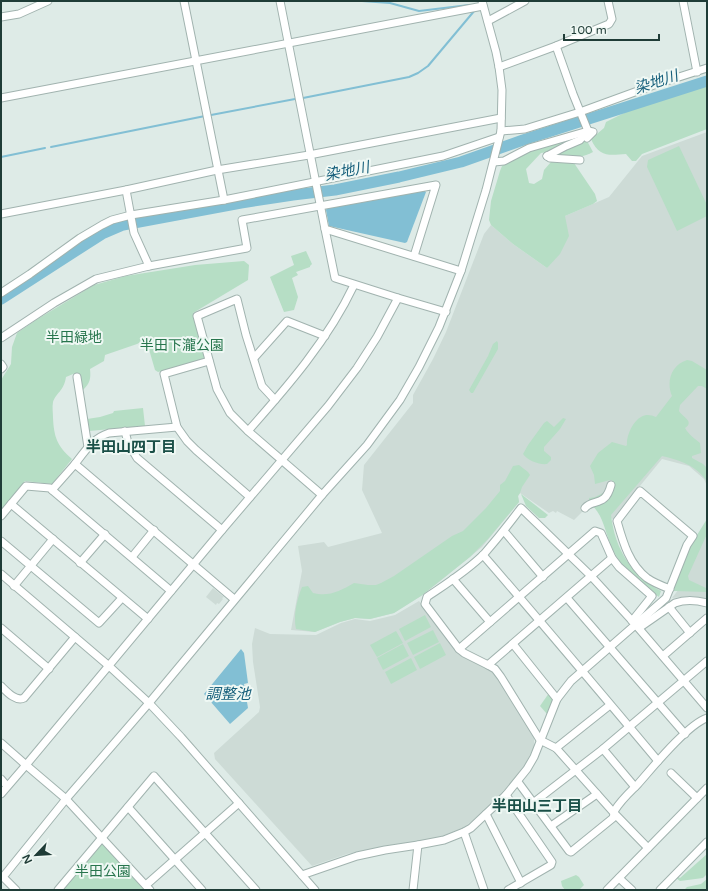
<svg xmlns="http://www.w3.org/2000/svg" width="708" height="891" viewBox="0 0 708 891" font-family="'Varela Round','Noto Sans JP',sans-serif">
	<rect width="100%" height="100%" fill="#deebe7"/>
	<g fill="#cddbd6">
		<path d="M707 132V486L704 479 689 466 662 459 613 519 606 517 597 505 587 507 574 520 557 511 556 513 553 511 549 513 520 493 518 496 519 502 482 547 439 582 421 596 394 613 370 619 355 618 340 622 315 632 291 630 302 571 298 546 324 542 328 547 382 533 362 490 364 465 413 403V395L433 359 446 332 484 234 491 225 513 244 547 268 565 216 609 197 642 156Z"/>
		<path d="M707 525V599L691 596 672 598 679 589Z"/>
		<path d="M213 588 224 597 222 598 223 599 219 604 217 603 216 605 206 597Z"/>
		<path d="M419 601 458 652 494 672 529 727 534 738V747L522 771 515 780 482 814 461 829 444 838 384 846 347 854 312 866 215 759 214 753 259 712 260 707 253 662 252 644 255 628 270 634 316 635 341 623 355 619 370 621 395 615Z"/>
	</g>
	<g fill="#b6dec5">
		<path d="M707 83V129L642 154 636 161H632L626 154C610 155 599 158 591 139L604 128 606 122 636 107Z"/>
		<path d="M584 134 578 139 548 152 541 153 526 169 529 183 534 184 542 179 544 170 551 162 574 163 595 194 597 201 593 204 565 216 569 236 560 254 547 268 513 244 491 225 489 220 491 201 500 171 502 166 530 150Z"/>
		<path d="M586 139 593 152C581 159 566 158 551 157Z"/>
		<path d="M679 146 707 205V216L677 231 647 167 648 160Z"/>
		<path d="M306 251 312 264 310 266V267L296 272 298 275 292 278 298 297 294 310 284 312 270 277 294 265 291 256Z"/>
		<path d="M244 261 249 265 248 280 193 313 205 357 201 361 158 372 155 370 146 339 137 344 105 355 104 361 90 369C91 379 90 383 83 390L80 380 81 376 79 373 73 374 66 377C64 391 56 393 53 402 52 407 53 413 53 418 54 437 57 446 72 459L52 484 25 481 1 510V380L11 364 12 347 17 333 36 320 94 285 126 276 195 265Z"/>
		<path d="M497 341 498 343V349L473 393H471L469 390 488 356 493 344Z"/>
		<path d="M687 360 692 361 707 370V389L702 386H698L680 405 679 411C682 417 695 421 685 428 689 435 694 438 700 443L701 453 692 456V458L703 464 707 468V482C698 466 679 460 662 456L611 515C615 549 631 575 661 591L659 597C645 587 630 576 620 562 616 556 612 549 610 543 604 528 602 512 589 503V498L595 497 615 487 612 480H610L595 484 594 475 590 466 598 453 612 442 626 446 627 445C626 436 633 421 641 417 646 414 651 415 656 417L672 396C666 382 671 365 687 360Z"/>
		<path d="M143 408 145 426 89 431 87 419 100 417 113 413 114 411Z"/>
		<path d="M563 418 566 419 560 429 544 447V451L551 457V460L547 464C540 465 528 461 523 454L528 445 544 423 547 421 554 427Z"/>
		<path d="M519 465 528 472 530 475 522 487 520 493 518 496 519 502 488 539 470 557 421 596 394 613 370 619 355 618 340 622 315 632 296 629C293 616 297 599 302 587L308 586 313 593C329 597 340 591 354 583L368 585H376L381 583 394 576 452 536 463 531 486 508 500 491V485L505 481 513 466Z"/>
		<path d="M521 494 548 515 545 518H539L526 506Z"/>
		<path d="M707 519V534L688 576 689 580 706 588 707 592 674 591V586L692 543Z"/>
		<path d="M425 615 431 627 405 641 399 629Z"/>
		<path d="M433 630 439 642 413 655 407 643Z"/>
		<path d="M396 631 403 643 377 657 370 645Z"/>
		<path d="M440 643 446 655 420 669 414 657Z"/>
		<path d="M403 644 409 656 383 670 377 658Z"/>
		<path d="M411 658 417 670 391 684 385 672Z"/>
		<path d="M549 693 552 696V702L547 714 540 706Z"/>
		<path d="M101 843H103L145 890H62Z"/>
		<path d="M707 854V874L703 878 680 881 676 878 677 876 680 878Z"/>
		<path d="M576 875 579 877 584 885 579 890H565L562 886 561 881Z"/>
		<path d="M707 879V890H684L687 887 701 884Z"/>
	</g>
	<g fill="#82bfd4">
		<path d="M423 190 426 192 407 242 405 243 329 226 326 210 327 208Z"/>
		<path d="M241 649 244 653 248 683 244 684 248 708 230 724 204 694Z"/>
	</g>
	<g fill="none" stroke-linecap="round" stroke-linejoin="round">
		<g stroke="#82bfd4" stroke-width="2">
			<path d="M362 1 390 3 419 11 469 5"/>
			<path d="M303 98 409 77 418 73 428 66 475 10"/>
			<path d="M211 115 295 99"/>
			<path d="M51 147 205 116"/>
			<path d="M1 157 45 148"/>
		</g>
		<path stroke="#82bfd4" stroke-width="11" d="M1 299 102 234 123 225 241 203 293 195 335 190 399 177 461 162 523 140 707 81"/>
		<g stroke="#a1b3af" stroke-width="9">
			<g id="minor">
				<path d="M184 1 224 200"/>
				<path d="M280 1 325 229 461 271"/>
				<path d="M683 1 697 72"/>
				<path d="M1 17 19 14 48 1"/>
				<path d="M488 21 525 1"/>
				<path d="M556 46 573 94 588 131"/>
				<path d="M499 67 556 46 609 24 612 19 608 1"/>
				<path d="M1 98 483 6"/>
				<path d="M501 131 525 129 580 112 654 85 707 68"/>
				<path d="M547 156 566 146 580 140 588 131"/>
				<path d="M547 156 550 158 580 160"/>
				<path d="M494 162 504 161 529 148 588 131 593 132 587 138"/>
				<path d="M126 190 134 233 149 266"/>
				<path d="M1 214 126 190 217 170 309 155 501 118"/>
				<path d="M325 229 335 278 398 298"/>
				<path d="M1 293 30 274 80 238 102 225 112 220 131 215 224 200 443 156 499 137"/>
				<path d="M1 338 54 303 96 279 149 266 247 248 242 220 436 185 414 256"/>
				<path d="M254 358 287 321 325 336"/>
				<path d="M209 361 164 374 177 427 187 441 196 450 250 497"/>
				<path d="M1 364 3 367 1 369"/>
				<path d="M77 377 88 447"/>
				<path d="M275 400 262 386 246 335 237 299 197 316 217 389 230 413 248 431 322 495"/>
				<path d="M125 431 128 443 137 458 222 530"/>
				<path d="M248 431C288 386 328 340 354 285"/>
				<path d="M75 464C85 451 93 438 109 433L177 427"/>
				<path d="M52 490 171 591"/>
				<path d="M11 504 148 619"/>
				<path d="M585 508C593 498 605 508 611 485"/>
				<path d="M1 516 26 486 50 488 52 490 75 464 234 599"/>
				<path d="M504 531 543 577"/>
				<path d="M1 541 99 623 122 598"/>
				<path d="M483 555C542 623 600 692 658 761"/>
				<path d="M132 557 154 530"/>
				<path d="M80 563 105 534"/>
				<path d="M1 574 109 666 149 703 181 737 315 890"/>
				<path d="M453 579 490 622"/>
				<path d="M14 586 53 539"/>
				<path d="M567 598 685 734"/>
				<path d="M669 607 690 633"/>
				<path d="M1 628 49 669"/>
				<path d="M639 628 675 603C686 599 696 600 707 603"/>
				<path d="M513 644 557 699"/>
				<path d="M459 649 595 531 601 533 612 558 619 567 652 596 632 621"/>
				<path d="M663 656 707 618"/>
				<path d="M488 665 612 558"/>
				<path d="M1 686C7 692 16 702 24 698L75 637"/>
				<path d="M1 743 26 765 1 794"/>
				<path d="M556 748 610 705"/>
				<path d="M603 749 635 787"/>
				<path d="M671 773 697 798"/>
				<path d="M1 779 7 786"/>
				<path d="M518 782 569 851 571 852 613 818C614 815 614 812 615 810 621 800 630 792 638 784 652 768 688 724 707 718"/>
				<path d="M506 795 552 862 551 865 508 890"/>
				<path d="M533 803 603 749 707 661"/>
				<path d="M128 807 202 890"/>
				<path d="M486 814 521 883"/>
				<path d="M551 826 597 794"/>
				<path d="M464 832 484 890"/>
				<path d="M648 848 614 813 556 748 540 740 501 677 495 669 488 665 464 653 459 649 425 604 427 597C446 584 467 571 484 554 497 539 509 524 521 508L591 576 635 624 707 708"/>
				<path d="M302 875 357 856 385 850 418 845 444 840 464 832 471 828 506 795 527 769 534 757 557 699 571 681 666 598 687 545 693 536 640 491 617 521C623 542 629 564 647 578 654 583 662 586 670 589"/>
				<path d="M619 878 632 890"/>
				<path d="M146 885 205 833 256 890"/>
				<path d="M16 890 3 877 66 799 149 703 322 495 367 445 400 400 419 367 439 327 461 271 486 190 501 131 502 90 499 67 496 52 482 1"/>
				<path d="M58 890 154 776 205 833 239 803"/>
				<path d="M150 890 66 799 26 765 222 530 328 406 357 368 377 337 398 298 446 312"/>
				<path d="M413 890 418 845"/>
				<path d="M607 890 707 788"/>
				<path d="M660 890 707 842"/>
			</g>
		</g>
		<use href="#minor" stroke="#fff" stroke-width="7"/>
	</g>
	<g text-anchor="middle" stroke-width="4" stroke-linejoin="round" paint-order="stroke">
		<g font-size="14" fill="#27754d" stroke="#eff8f4">
			<text x="74" y="342">半田緑地</text>
			<text x="182" y="350">半田下瀧公園</text>
			<text x="103" y="876">半田公園</text>
		</g>
		<g font-size="15" font-style="italic" fill="#165f7b" stroke="#eff8f4">
			<text transform="translate(656 82) rotate(-18)" y="5">染地川</text>
			<text transform="translate(347 171) rotate(-11)" y="5">染地川</text>
			<text x="228" y="699">調整池</text>
		</g>
		<g font-size="15" font-weight="bold" fill="#1a4f47" stroke="#eff8f4">
			<text x="131" y="452">半田山四丁目</text>
			<text x="537" y="811">半田山三丁目</text>
		</g>
	</g>
	<rect width="708" height="891" fill="none" stroke="#1f3c37" stroke-width="4"/>
	<g transform="translate(36 855) rotate(245)" stroke="#eff8f4" stroke-width="3" paint-order="stroke">
	<path d="M0-3L7 15L0 10L-7 15Z" fill="#1f3c37"/>
	<text y="-6" font-size="11" font-weight="bold" text-anchor="middle" fill="#1f3c37">N</text>
	</g>
	<path d="M564 34v6h95v-6" fill="none" stroke="#1f3c37" stroke-width="2"/>
	<text x="570" y="34" font-size="12" fill="#1f3c37" stroke="#eff8f4" stroke-width="3" paint-order="stroke">100 m</text>
</svg>
